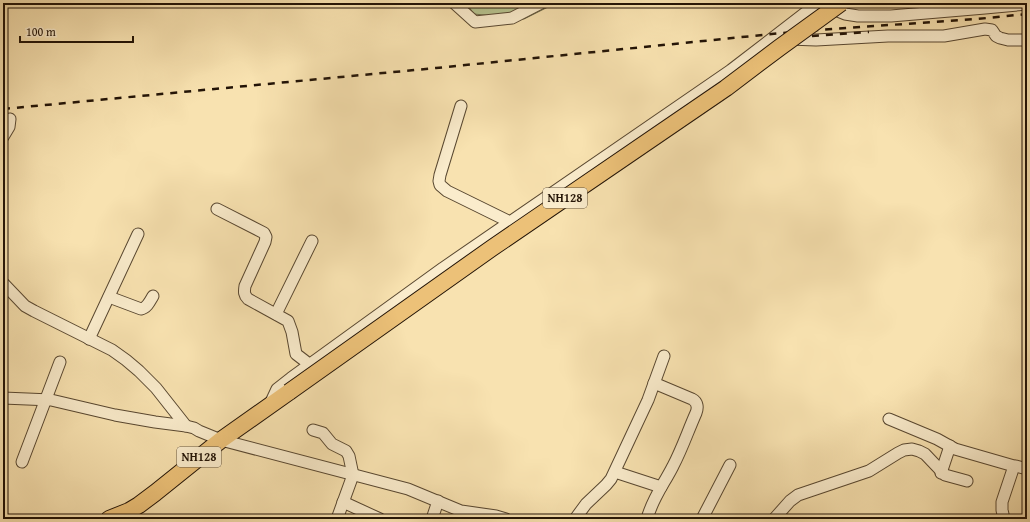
<svg xmlns="http://www.w3.org/2000/svg" width="1030" height="522" viewBox="0 0 1030 522" font-family="'Gentium Book Plus',serif">
	<rect width="100%" height="100%" fill="#f8e2b0"/>
	<filter id="stains"><feTurbulence type="fractalNoise" baseFrequency=".005" numOctaves="4"/><feColorMatrix values="0 0 0 0 .2 0 0 0 0 .09 0 0 0 0 .02 0 0 0 .5 -.17"/></filter>
	<radialGradient id="worn" r=".72"><stop offset=".6" stop-color="#630" stop-opacity="0"/><stop offset="1" stop-color="#630" stop-opacity=".3"/></radialGradient>
	<path fill="#b7c490" stroke="#6c6c4b" d="M466 3H556L524 19 474 14Z"/>
	<g fill="none" stroke-linecap="round" stroke-linejoin="round">
		<g stroke="#584730" stroke-width="13">
			<g id="minor">
				<path d="M454 3 475 22 512 18 541 3"/>
				<path d="M828 7 845 14 858 16H891L985 8 1027 4"/>
				<path d="M789 39 816 40 888 36H944L985 29 992 30 996 36 1000 38 1008 40H1027"/>
				<path d="M461 106 440 175 439 181 440 185 447 191 510 222"/>
				<path d="M3 137 9 127 10 119"/>
				<path d="M217 209 264 233 266 237 265 242 245 286C244 292 244 295 248 299L288 321 292 332 296 354 309 364"/>
				<path d="M3 283 25 306 34 311 112 350 126 360 139 371 156 388 186 426"/>
				<path d="M109 297 141 309C147 308 150 301 153 296"/>
				<path d="M276 314 312 241"/>
				<path d="M89 339 138 234"/>
				<path d="M3 398 51 400 115 415 155 422 186 426 194 428 199 431 221 440 408 489 461 511 496 516 506 519"/>
				<path d="M270 404 277 389 291 378 443 268 731 70 818 3"/>
				<path d="M889 419 937 439 955 449 1014 466"/>
				<path d="M313 430 323 433 332 444 346 451 349 456 353 475 337 519"/>
				<path d="M22 462 60 362"/>
				<path d="M615 472 661 487"/>
				<path d="M941 473 950 446"/>
				<path d="M343 502 380 519"/>
				<path d="M432 519 438 501"/>
				<path d="M575 519 586 504 606 485 611 479 648 400 664 356"/>
				<path d="M647 519C652 499 664 484 673 466 682 449 688 431 696 413 698 408 698 402 692 399L654 383"/>
				<path d="M702 519 730 465"/>
				<path d="M774 519 790 501 798 495 869 471 898 453 904 450 912 449 919 451 925 454 945 475 967 481"/>
				<path d="M1004 519 1002 510V502L1013 469 1016 466 1027 469"/>
			</g>
		</g>
		<g stroke="#221306" stroke-width="18">
			<path id="highway" d="M109 519 129 511 139 505 155 493 221 440 289 392"/>
		</g>
		<use href="#minor" stroke="#faeccc" stroke-width="11"/>
		<use href="#highway" stroke="#ecc178" stroke-width="16"/>
		<g stroke="#221306" stroke-width="2.5" stroke-dasharray="7 7" stroke-linecap="butt">
			<path d="M784 38 869 32"/>
			<path d="M3 109 436 68 802 31 977 19 1027 14"/>
		</g>
		<g stroke="#221306" stroke-width="18" stroke-linecap="butt">
			<path id="highway-bridge" d="M289 392 492 248 726 88 779 48 841 3"/>
		</g>
		<use href="#highway-bridge" stroke="#ecc178" stroke-width="16"/>
	</g>
	<g text-anchor="middle" stroke-width="4" stroke-linejoin="round" paint-order="stroke">
		<g fill="#faeccc" stroke="#635441" stroke-width="1">
			<rect x="543" y="188" width="44" height="20" rx="3"/>
			<rect x="177" y="447" width="44" height="20" rx="3"/>
		</g>
		<g font-size="12" font-weight="bold" fill="#221306">
			<text x="565" y="202">NH128</text>
			<text x="199" y="461">NH128</text>
		</g>
	</g>
	<rect width="1030" height="522" fill="none" stroke="#f8e2b0" stroke-width="16"/>
	<rect x="4" y="4" width="1022" height="514" fill="none" stroke="#221306" stroke-width="2"/>
	<rect x="8" y="8" width="1014" height="506" fill="none" stroke="#221306"/>
	<path d="M20 36v6h113v-6" fill="none" stroke="#221306" stroke-width="2"/>
	<text x="26" y="36" font-size="12" fill="#221306" stroke="#faeccc" stroke-width="3" paint-order="stroke">100 m</text>
	<rect width="100%" height="100%" filter="url(#stains)"/>
	<rect width="100%" height="100%" fill="url(#worn)"/>
</svg>
